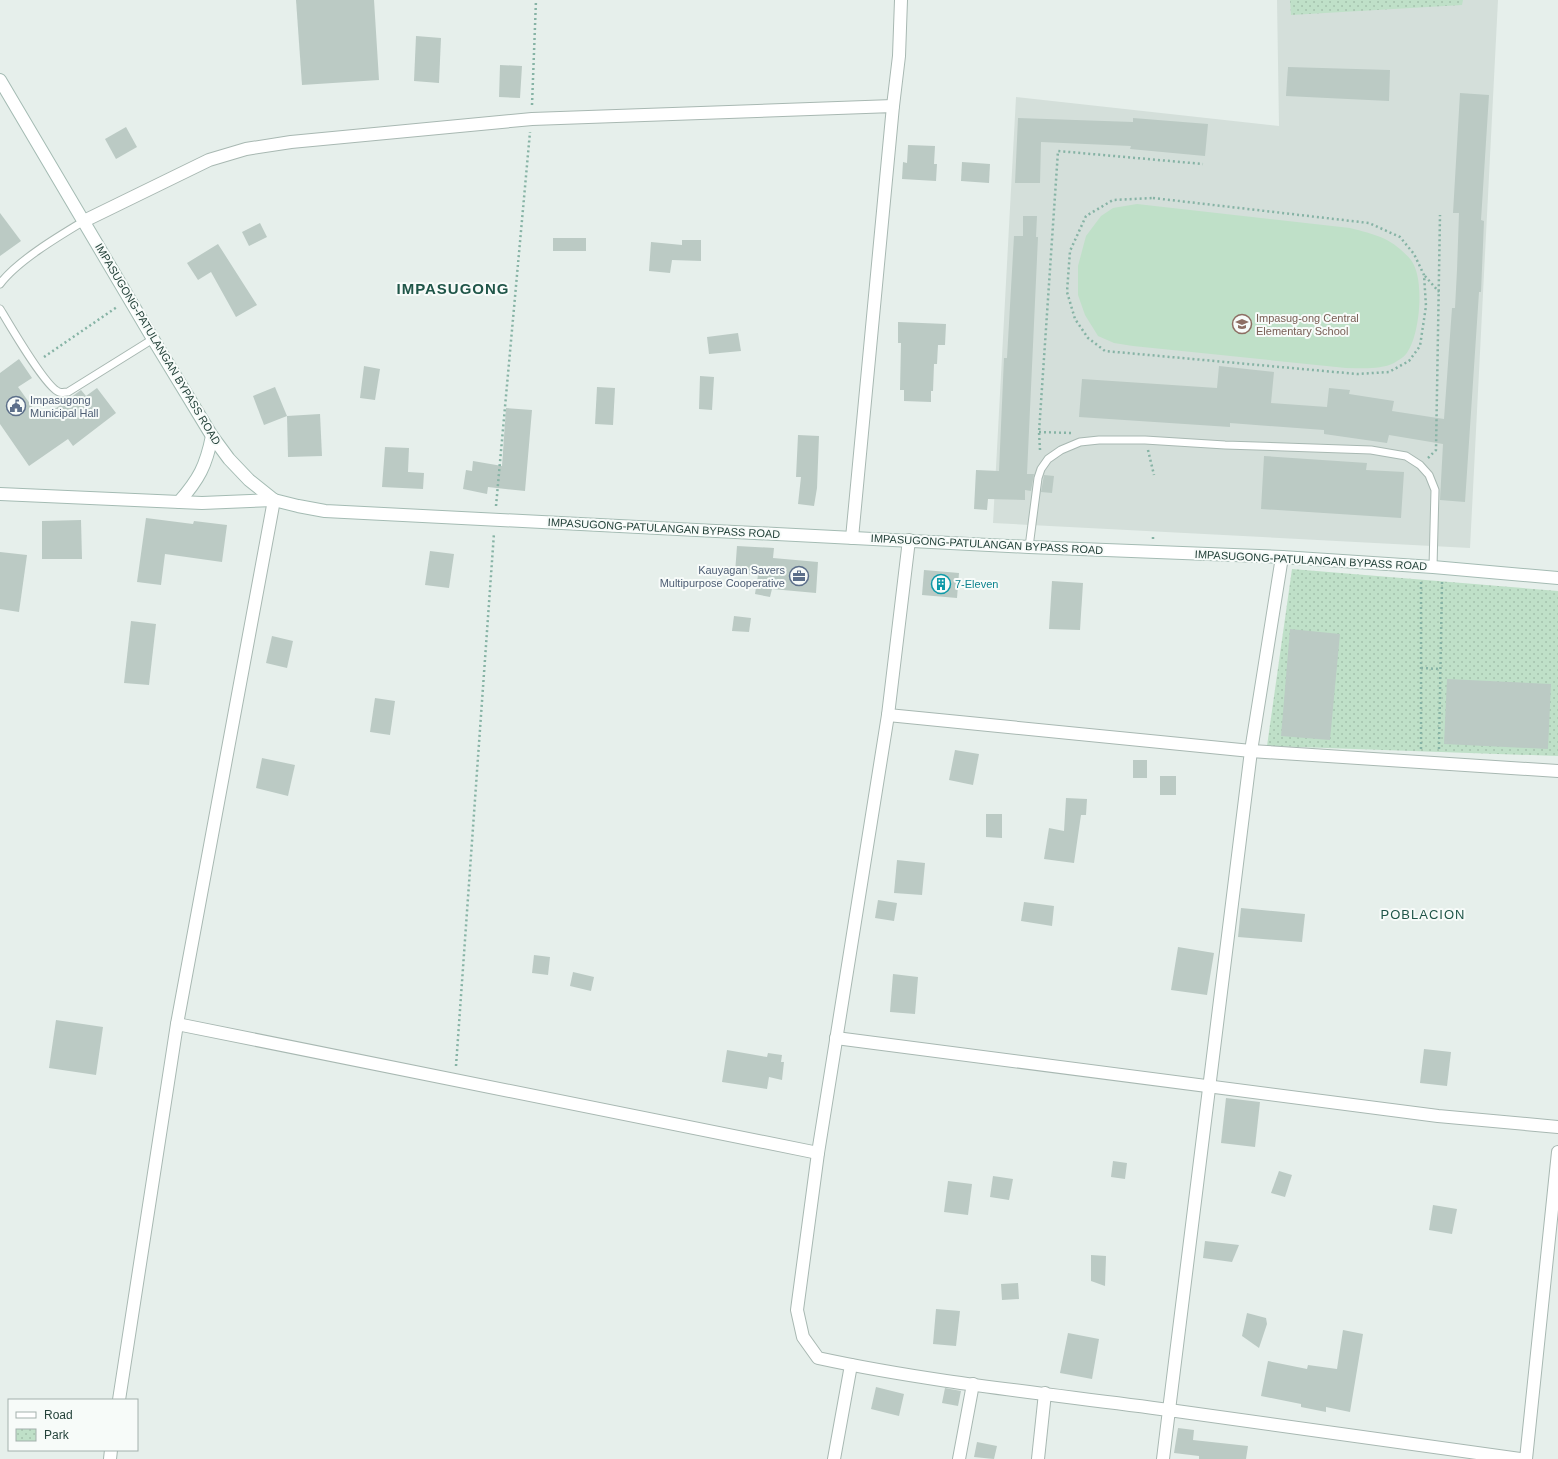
<svg xmlns="http://www.w3.org/2000/svg" width="1558" height="1459" viewBox="0 0 1558 1459" font-family="Arial,sans-serif">
	<defs>
		<pattern id="park-dots" width="8" height="8" patternUnits="userSpaceOnUse"><rect width="8" height="8" fill="#bfe0c8"/><path d="M2 2h.1M6 6h.1" fill="none" stroke="#a4c1ad" stroke-width="1.8" stroke-linecap="round"/></pattern>
	</defs>
	<rect width="100%" height="100%" fill="#e6efeb"/>
	<path fill="#d4dfda" d="M1277 0H1498L1470 548 993 523 1016 97 1279 126Z"/>
	<g fill="url(#park-dots)">
		<path d="M1290 0H1463L1462 5 1291 15Z"/>
		<path d="M1292 569 1558 591V756L1267 746Z"/>
	</g>
	<path fill="#bfe0c8" d="M1137 204 1350 228C1377 235 1392 238 1411 260 1425 278 1420 333 1408 351 1406 356 1399 360 1394 363 1380 370 1362 368 1346 368L1133 346 1114 343 1098 336 1085 315 1078 295V266L1086 236 1101 216 1113 208Z"/>
	<g fill="#bbcac4">
		<path d="M296 0H374L379 80 302 85Z"/>
		<path d="M416 36 441 38 439 83 414 81Z"/>
		<path d="M500 65 522 66 520 98 499 97Z"/>
		<path d="M1288 67 1390 70 1389 101 1286 96Z"/>
		<path d="M1460 93 1489 95 1481 220 1484 221 1481 292H1479L1465 502 1440 500 1443 444 1389 435 1387 443 1324 434V430L1230 423V427L1079 417 1082 379 1217 388 1219 366 1274 372 1271 403 1327 407 1329 388 1350 390 1349 394 1394 401 1392 411 1444 419 1452 308H1455L1457 270 1459 213H1453Z"/>
		<path d="M1018 118 1133 122V118L1208 124 1205 156 1130 149 1131 146 1041 142 1040 183H1015Z"/>
		<path d="M126 127 137 147 116 159 105 139Z"/>
		<path d="M908 145 935 146 934 164H937L936 181 902 179 903 162 907 163Z"/>
		<path d="M962 162 990 164 989 183 961 181Z"/>
		<path d="M0 213 21 241 0 256Z"/>
		<path d="M1023 216H1037L1036 237H1038L1027 474H1034L1031 491 1025 490V500L988 499 987 510 974 509 976 470 999 471 1004 358H1007L1014 236H1023Z"/>
		<path d="M260 223 267 237 249 246 242 232Z"/>
		<rect x="553" y="238" width="33" height="13"/>
		<path d="M682 240H701V261L672 260 670 273 649 271 651 242 682 245Z"/>
		<path d="M218 244 257 305 236 317 211 272 198 280 187 263Z"/>
		<path d="M898 322 946 324 945 345H938L937 364H934L933 391H931V402L904 401V390H900L901 343H898Z"/>
		<path d="M738 333 741 351 709 354 707 337Z"/>
		<path d="M19 359 32 378 18 387 41 419 81 390 86 396 97 388 116 413 73 446 68 439 29 466 0 424V373Z"/>
		<path d="M364 366 380 369 375 400 360 398Z"/>
		<path d="M700 376 714 377 712 410 699 409Z"/>
		<path d="M275 387 287 416 264 425 253 396Z"/>
		<path d="M597 387 615 388 613 425 595 424Z"/>
		<path d="M506 408 532 410 525 491 488 487 487 494 463 489 466 470 472 471 473 461 502 466Z"/>
		<path d="M320 414 322 456 288 457 287 416Z"/>
		<path d="M798 435 819 436 817 488 814 506 798 504 801 477H796Z"/>
		<path d="M385 447 409 448 408 472 424 473 423 489 382 487Z"/>
		<path d="M1264 456 1367 463 1366 470 1404 472 1401 518 1261 509Z"/>
		<path d="M1044 475 1054 476 1052 493 1041 492Z"/>
		<path d="M146 518 193 524 194 521 227 525 222 562 165 554 161 585 137 582Z"/>
		<path d="M81 520 82 559H42V521Z"/>
		<path d="M737 546 774 548 773 558 818 562 816 593 772 589 770 597 755 594 758 575 735 573Z"/>
		<path d="M430 551 454 554 449 588 425 585Z"/>
		<path d="M0 552 27 555 19 612 0 609Z"/>
		<path d="M924 570 959 573 957 598 922 595Z"/>
		<path d="M1052 581 1083 583 1080 630 1049 629Z"/>
		<path d="M734 616 751 618 749 632 732 631Z"/>
		<path d="M131 621 156 624 149 685 124 683Z"/>
		<path d="M1290 629 1340 634 1330 740 1281 736Z"/>
		<path d="M272 636 293 641 287 668 266 663Z"/>
		<path d="M1447 679 1551 684 1548 749 1444 744Z"/>
		<path d="M375 698 395 701 390 735 370 732Z"/>
		<path d="M955 750 979 754 973 785 949 780Z"/>
		<path d="M262 758 295 765 288 796 256 788Z"/>
		<rect x="1133" y="760" width="14" height="18"/>
		<rect x="1160" y="776" width="16" height="19"/>
		<path d="M1066 798 1087 799 1086 815H1081L1074 863 1044 859 1049 828 1064 831Z"/>
		<path d="M986 814H1002V838L986 837Z"/>
		<path d="M897 860 925 863 922 895 894 893Z"/>
		<path d="M878 900 897 903 894 921 875 918Z"/>
		<path d="M1024 902 1054 906 1052 926 1021 921Z"/>
		<path d="M1241 908 1305 914 1302 942 1238 937Z"/>
		<path d="M1178 947 1214 953 1207 995 1171 990Z"/>
		<path d="M534 955 550 957 548 975 532 973Z"/>
		<path d="M573 972 594 977 591 991 570 986Z"/>
		<path d="M893 974 918 977 915 1014 890 1012Z"/>
		<path d="M56 1020 103 1027 96 1075 49 1068Z"/>
		<path d="M1424 1049 1451 1052 1447 1086 1420 1083Z"/>
		<path d="M727 1050 767 1057 768 1053 782 1055 781 1062H784L782 1080 769 1077 767 1089 722 1082Z"/>
		<path d="M1226 1098 1260 1102 1255 1147 1221 1143Z"/>
		<path d="M1113 1161 1127 1163 1125 1179 1111 1177Z"/>
		<path d="M1279 1171 1292 1175 1285 1197 1271 1193Z"/>
		<path d="M993 1176 1013 1179 1009 1200 990 1197Z"/>
		<path d="M948 1181 972 1184 968 1215 944 1212Z"/>
		<path d="M1433 1205 1457 1209 1452 1234 1429 1230Z"/>
		<path d="M1205 1241 1239 1245 1232 1262 1203 1258Z"/>
		<path d="M1091 1255 1106 1256 1105 1286 1091 1281Z"/>
		<path d="M1018 1283 1019 1299 1002 1300 1001 1284Z"/>
		<path d="M936 1309 960 1311 956 1346 933 1344Z"/>
		<path d="M1247 1313 1266 1318 1267 1324 1259 1348 1242 1336Z"/>
		<path d="M1343 1330 1363 1334 1350 1412 1326 1407V1412L1301 1407V1404L1261 1396 1268 1361 1307 1369 1308 1365 1337 1369Z"/>
		<path d="M1068 1333 1099 1339 1092 1379 1060 1373Z"/>
		<path d="M876 1387 904 1394 899 1416 871 1409Z"/>
		<path d="M945 1388 961 1391 958 1406 942 1403Z"/>
		<path d="M1178 1428 1194 1430 1193 1440 1248 1446 1246 1459H1199V1456L1174 1453Z"/>
		<path d="M977 1442 997 1446 994 1459 974 1457Z"/>
	</g>
	<g fill="none" stroke-linecap="round" stroke-linejoin="round">
		<g stroke="#a8b8b2" stroke-width="9">
			<g id="lane">
				<path d="M0 284C17 261 59 236 84 221"/>
				<path d="M0 309C9 324 46 388 59 392 61 393 65 392 68 392L153 339"/>
				<path d="M1029 547 1038 478 1041 469 1048 459 1061 450 1080 442 1099 440H1145L1225 445 1371 450 1406 456 1420 465 1429 475 1435 490 1433 567"/>
			</g>
		</g>
		<g stroke="#a8b8b2" stroke-width="14">
			<g id="street">
				<path d="M893 106 899 56 901 0"/>
				<path d="M84 221 209 160 246 149 291 142 532 119 893 106 852 538"/>
				<path d="M909 540 888 715 818 1153 797 1310 803 1337 818 1358C933 1383 1052 1394 1169 1410L1251 751 1282 557"/>
				<path d="M888 715 1251 751 1558 771"/>
				<path d="M177 1024 818 1153"/>
				<path d="M836 1038 1438 1116 1558 1127"/>
				<path d="M119 1400 177 1024 274 500"/>
				<path d="M110 1459 111 1450"/>
				<path d="M834 1459 851 1365"/>
				<path d="M959 1459 973 1384"/>
				<path d="M1038 1459 1045 1393"/>
				<path d="M1163 1459 1169 1410 1520 1459"/>
				<path d="M1526 1459 1558 1152"/>
			</g>
		</g>
		<g stroke="#a4bbb3" stroke-width="14">
			<g id="secondary">
				<path d="M0 80 153 339 212 436 229 459 249 480 274 500 298 506 325 511 1029 547 1282 557 1433 567 1558 578"/>
				<path d="M0 494 202 503 274 500"/>
				<path d="M179 502C199 479 206 466 212 436"/>
			</g>
		</g>
		<g stroke="#86b3a5" stroke-width="2.5" stroke-dasharray="2 3" stroke-linecap="butt">
			<path d="M532 105 536 0"/>
			<path d="M1153 198 1369 223 1400 237 1414 254 1424 275 1426 306 1420 346 1409 361 1389 372 1357 374 1105 351 1088 338 1075 319 1067 292 1070 251 1086 216 1113 200Z"/>
			<path d="M1425 276 1439 292"/>
			<path d="M44 357 117 307"/>
			<path d="M1039 432 1071 433"/>
			<path d="M1040 450 1039 432 1058 151 1203 164"/>
			<path d="M1148 450 1154 475"/>
			<path d="M1428 458 1436 450 1440 215"/>
			<path d="M496 506 530 132"/>
			<path d="M1153 539V534"/>
			<path d="M1421 668 1440 669"/>
			<path d="M1421 749V580"/>
			<path d="M1439 749 1442 582"/>
			<path d="M456 1066 494 533"/>
		</g>
		<use href="#lane" stroke="#fff" stroke-width="7"/>
		<use href="#street" stroke="#fff" stroke-width="12"/>
		<use href="#secondary" stroke="#fff" stroke-width="12"/>
	</g>
	<defs>
		<g id="school-ring" transform="scale(1)"><circle r="9.5" fill="#f7fbf9" stroke="#8d6e63" stroke-width="1.5"/><path d="M0-5L7-2L0 1L-7-2ZM-4 1L0 2.5L4 1V4Q0 6-4 4Z" fill="#8d6e63"/></g>
		<g id="civic-ring" transform="scale(1)"><circle r="9.5" fill="#f7fbf9" stroke="#5c6f8a" stroke-width="1.5"/><path d="M-.6-6.5H3V-4.5H.6V-3L4-1V1h2V6H-6V1h2V-1L-.6-3ZM-1.2 2.5V6h2.4V2.5Z" fill="#5c6f8a"/></g>
		<g id="office-ring" transform="scale(1)"><circle r="9.5" fill="#f7fbf9" stroke="#5c6f8a" stroke-width="1.5"/><path d="M-6-3h4V-5.5h4V-3h4V5H-6ZM-1-4.5V-3h2v-1.5ZM-6 0V1H6V0Z" fill="#5c6f8a"/></g>
		<g id="building-ring" transform="scale(1)"><circle r="9.5" fill="#f7fbf9" stroke="#0f9aa8" stroke-width="1.5"/><path d="M-4-6H4V6H1V3H-1V6H-4ZM-2.5-4.3h1.7v1.8h-1.7ZM.8-4.3h1.7v1.8H.8ZM-2.5-1h1.7V.8h-1.7ZM.8-1h1.7V.8H.8Z" fill="#0f9aa8"/></g>
	</defs>
	<g fill-rule="evenodd">
		<use href="#school-ring" x="1242" y="324"/>
		<use href="#civic-ring" x="16" y="406"/>
		<use href="#office-ring" x="799" y="576"/>
		<use href="#building-ring" x="941" y="584"/>
	</g>
	<g text-anchor="middle" stroke-width="4" stroke-linejoin="round" paint-order="stroke">
		<g font-size="11" fill="#785e54" stroke="#f7fbf9" text-anchor="start">
			<text x="1256" y="322">Impasug-ong Central<tspan x="1256" dy="13">Elementary School</tspan></text>
		</g>
		<g font-size="11" fill="#24423a" stroke="#f7fbf9">
			<text transform="translate(158 344) rotate(59)" y="4">IMPASUGONG-PATULANGAN BYPASS ROAD</text>
			<text transform="translate(664 528) rotate(3)" y="4">IMPASUGONG-PATULANGAN BYPASS ROAD</text>
			<text transform="translate(987 544) rotate(3)" y="4">IMPASUGONG-PATULANGAN BYPASS ROAD</text>
			<text transform="translate(1311 560) rotate(3)" y="4">IMPASUGONG-PATULANGAN BYPASS ROAD</text>
		</g>
		<g font-size="11" fill="#4e5e75" stroke="#f7fbf9" text-anchor="start">
			<text x="30" y="404">Impasugong<tspan x="30" dy="13">Municipal Hall</tspan></text>
			<text x="785" y="574" text-anchor="end">Kauyagan Savers<tspan x="785" dy="13">Multipurpose Cooperative</tspan></text>
		</g>
		<g font-size="11" fill="#0d838f" stroke="#f7fbf9" text-anchor="start">
			<text x="955" y="588">7-Eleven</text>
		</g>
		<g font-size="13" letter-spacing="1" fill="#1f5548" stroke="#f7fbf9">
			<text x="1423" y="919">POBLACION</text>
		</g>
		<g font-size="15" font-weight="bold" letter-spacing="1" fill="#1f5548" stroke="#f7fbf9">
			<text x="453" y="294">IMPASUGONG</text>
		</g>
	</g>
	<rect x="8" y="1399" width="130" height="52" fill="#f7fbf9" stroke="#a3b1ad"/>
	<rect x="16" y="1412" width="20" height="6" fill="#ffffff" stroke="#a3b1ad"/>
	<text x="44" y="1419" font-size="12" fill="#24423a">Road</text>
	<rect x="16" y="1429" width="20" height="12" fill="url(#park-dots)" stroke="#a3b1ad"/>
	<text x="44" y="1439" font-size="12" fill="#24423a">Park</text>
</svg>
